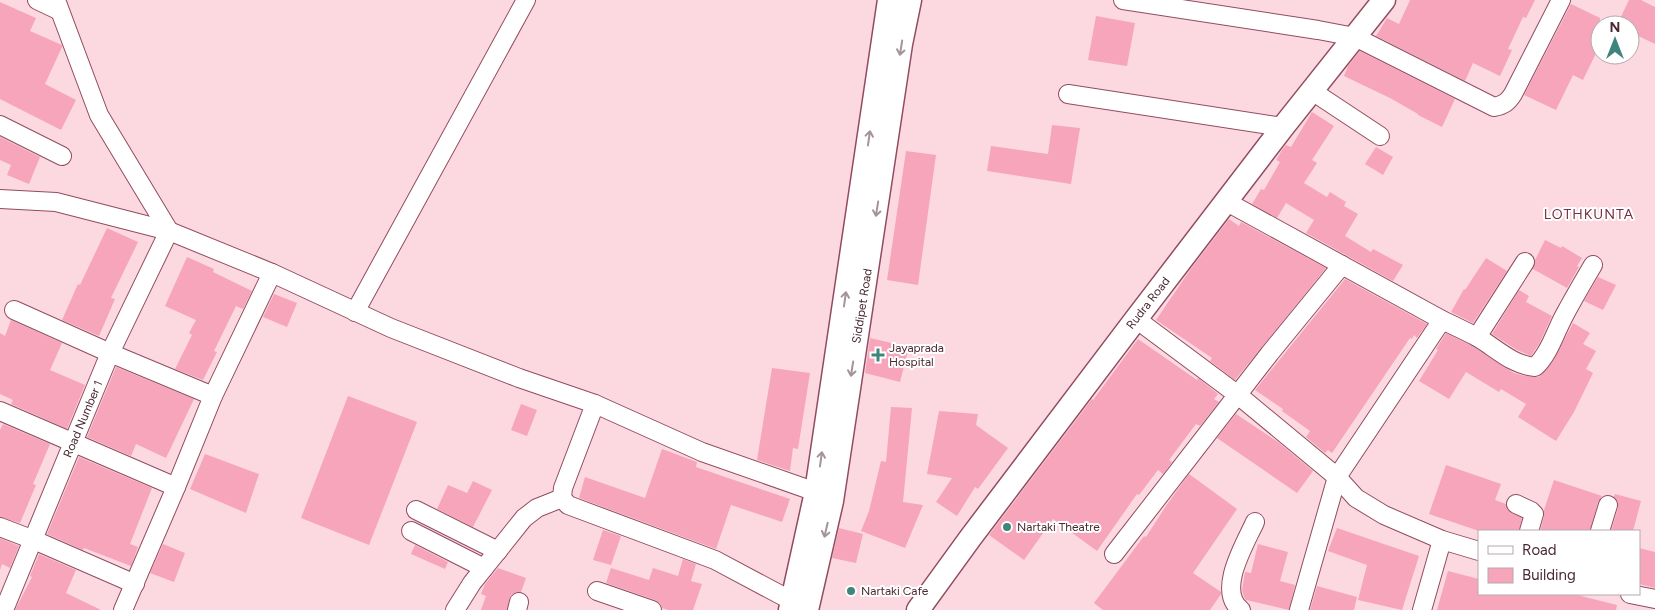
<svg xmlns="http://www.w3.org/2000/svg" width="1655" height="610" viewBox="0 0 1655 610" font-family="Figtree,sans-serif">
	<rect width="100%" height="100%" fill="#fcd9e1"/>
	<g fill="#f6a5ba">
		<path d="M1410 0H1535L1526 18 1523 17 1508 49 1512 50 1500 76 1473 63 1465 81 1376 36 1387 18 1399 24Z"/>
		<path d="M1629 0H1641L1655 7V44L1630 32V25H1617Z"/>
		<path d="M0 2 36 18 30 31 62 45V47L45 84 76 100 61 130 0 99Z"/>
		<path d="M1571 4 1600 18V45L1583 80 1573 75 1556 110 1524 95Z"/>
		<path d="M1096 16 1135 23 1127 66 1088 60Z"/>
		<path d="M1360 51 1455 99 1442 127 1418 115V114L1390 98 1344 76 1348 66Z"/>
		<path d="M1312 112 1334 126 1312 160 1317 163 1304 183 1327 197 1330 192 1346 202 1344 206 1358 214 1345 236 1371 252 1373 249 1403 265 1393 281 1306 233 1314 220 1286 203 1277 218 1252 204 1261 189 1264 190 1280 162 1276 160 1282 150 1286 145 1291 147Z"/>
		<path d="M1052 125 1080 128 1071 184 987 171 991 146 1048 154Z"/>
		<path d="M0 137 40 157 29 184 7 175 11 165 0 160Z"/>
		<path d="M1376 147 1393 157 1383 175 1365 164Z"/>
		<path d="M906 151 936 155 918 285 887 280Z"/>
		<path d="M1229 219 1239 226 1241 222 1326 268 1235 380 1210 361 1212 358 1156 320 1190 270Z"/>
		<path d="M107 228 138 242 111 298 115 299 99 336 62 320 78 284 80 285Z"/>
		<path d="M1545 240 1561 248 1562 246 1582 258 1577 266 1579 267 1567 288 1533 269 1535 260Z"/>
		<path d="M187 257 214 269 213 272 252 291 243 309 236 306 214 351 217 352 203 380 175 369 192 335 189 333 196 320 165 306Z"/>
		<path d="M1486 258 1507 271 1473 323 1451 312 1464 289 1465 290Z"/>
		<path d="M1598 277 1616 285 1603 310 1584 301Z"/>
		<path d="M1345 279 1427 324 1417 338 1414 335 1412 339 1410 338 1332 453 1328 450 1325 453 1306 437 1310 431 1282 411 1283 409 1255 390Z"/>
		<path d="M1519 290 1529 296 1526 302 1552 316 1539 344 1531 356 1517 350 1492 334Z"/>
		<path d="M274 294 297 303 287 327 263 317Z"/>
		<path d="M11 320 62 343 50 370 85 385 67 429 11 404 13 400 0 394V333L5 336Z"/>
		<path d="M1573 323 1590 333 1583 344 1596 351 1586 369 1593 373 1574 412 1556 441 1518 417 1526 404 1501 389 1499 392 1466 372 1449 399 1419 381 1438 350 1436 349 1446 333 1472 346 1514 373 1525 376 1539 377 1553 361Z"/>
		<path d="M870 338 909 347 900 382 865 373Z"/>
		<path d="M1138 339 1197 380 1198 378 1218 394 1214 399 1219 402 1200 426 1196 424 1169 460 1172 462 1163 474 1158 470 1139 495 1137 494 1097 551 1053 519 1024 560 989 535 1092 399 1093 400Z"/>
		<path d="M116 367 194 399 166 458 136 444 131 456 87 437Z"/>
		<path d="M772 368 810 373 798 449 793 448 790 471 757 460Z"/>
		<path d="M348 396 417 422 369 545 301 518Z"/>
		<path d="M521 404 537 410 527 436 511 430Z"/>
		<path d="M891 407 912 408 903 502 923 505 905 548 861 531 869 511 881 461 886 462Z"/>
		<path d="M939 411 978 414 976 425 1008 448 978 489 975 487 957 516 936 502 952 478 927 474Z"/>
		<path d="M1236 414 1278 442 1313 471 1297 493 1217 438Z"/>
		<path d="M3 424 50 444 33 484 36 485 20 523 0 517V430Z"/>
		<path d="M662 449 697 462 696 467 790 499 782 522 731 505 716 549 579 498 585 477 645 498Z"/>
		<path d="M205 454 259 474 246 513 190 489Z"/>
		<path d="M79 457 152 488 130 544 138 547 131 566 84 548 83 550 47 534Z"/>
		<path d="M1446 465 1501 484 1495 500 1506 504 1508 510 1522 518 1519 531H1479L1429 514Z"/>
		<path d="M1189 474 1237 509 1193 573 1221 592V594L1210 610H1103L1094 603 1144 536 1146 537 1166 506Z"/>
		<path d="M1554 480 1602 496 1598 502 1590 531H1540L1544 517V510Z"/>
		<path d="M473 481 492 490 473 527 437 509 448 485 467 493Z"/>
		<path d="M1615 494 1641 501 1633 531H1611L1618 508V502L1614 497Z"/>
		<path d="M839 528 863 534 856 563 832 558Z"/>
		<path d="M1337 528 1419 556 1402 610 1358 600 1367 565 1328 551Z"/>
		<path d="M603 530 621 536 611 565 593 560Z"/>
		<path d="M0 538 19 546 10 568 2 564 0 570Z"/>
		<path d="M163 544 185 553 174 582 150 573Z"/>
		<path d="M1258 544 1288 552 1280 581 1295 585 1289 610 1246 600 1244 597 1242 590 1245 572 1251 573Z"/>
		<path d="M415 545 448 562 445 569 411 554Z"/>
		<path d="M1639 548 1655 552V588L1639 584Z"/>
		<path d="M39 554 76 570 66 593 101 610H15L32 577 30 576Z"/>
		<path d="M683 559 696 564 691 581 702 584 693 610H668L662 608 660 603 655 600 606 583 611 568 649 580 653 568 678 576Z"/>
		<path d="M498 568 526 578 521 592H516L511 595 507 610H481L486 596 481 594 485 584Z"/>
		<path d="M1448 571 1479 579V594H1573L1617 605 1616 610H1437Z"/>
		<path d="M1317 586 1357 597 1354 610H1310Z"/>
	</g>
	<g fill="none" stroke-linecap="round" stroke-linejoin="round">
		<g stroke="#924b60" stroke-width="20">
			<g id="minor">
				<path d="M37 0 58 10"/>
				<path d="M1123 0 1318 30 1355 37 1494 107C1504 105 1508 102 1513 94L1561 0"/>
				<path d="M1312 91 1380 136"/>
				<path d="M1068 94 1283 127"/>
				<path d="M0 125 62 156"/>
				<path d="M0 199 56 202 169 231 272 273 391 328 519 378 595 404 702 452 816 492"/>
				<path d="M1227 202 1442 320 1337 477 1299 610"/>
				<path d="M14 310 110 353 213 396"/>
				<path d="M355 312 526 0"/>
				<path d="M1136 319 1238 395 1337 477 1356 498 1384 515 1442 540 1479 551"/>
				<path d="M1442 320C1453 325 1465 331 1477 337 1496 348 1512 365 1535 367 1549 354 1555 333 1564 316 1573 299 1583 282 1593 265"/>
				<path d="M1477 337 1525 262"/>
				<path d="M595 404 563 488 562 498 568 505 715 560 792 601"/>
				<path d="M0 411 176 487"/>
				<path d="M1516 504 1531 511 1534 514 1529 531"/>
				<path d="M416 510 498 551"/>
				<path d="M0 527 34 540 135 584"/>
				<path d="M411 531 484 568"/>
				<path d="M1600 531 1608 505"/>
				<path d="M1114 554 1270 353 1342 265"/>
				<path d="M597 591 652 610"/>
				<path d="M1630 594 1655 599"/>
				<path d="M4 610 110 353 169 231 99 115 56 0"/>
				<path d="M123 610 176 487 213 396 272 273"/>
				<path d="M455 610 472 583 524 518 537 508 562 498"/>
				<path d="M517 610 519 602"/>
				<path d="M1241 610C1216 591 1245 544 1255 522"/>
				<path d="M1422 610 1442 540"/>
			</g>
		</g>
		<g stroke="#924b60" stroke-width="25">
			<g id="major">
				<path d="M790 610 816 492 889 0"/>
				<path d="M807 610 832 501 901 44 910 0"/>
				<path d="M918 610 971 537 1136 319 1283 127 1384 0"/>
			</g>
		</g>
		<use href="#minor" stroke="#fff" stroke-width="18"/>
		<use href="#major" stroke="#fff" stroke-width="22"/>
	</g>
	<defs><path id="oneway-shaft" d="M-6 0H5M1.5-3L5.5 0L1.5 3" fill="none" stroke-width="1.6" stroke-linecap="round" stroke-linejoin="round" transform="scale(1.25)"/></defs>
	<g stroke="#a49498">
		<use href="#oneway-shaft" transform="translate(901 48) rotate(99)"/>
		<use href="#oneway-shaft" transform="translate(869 138) rotate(-82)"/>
		<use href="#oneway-shaft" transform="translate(877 209) rotate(99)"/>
		<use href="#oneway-shaft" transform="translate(845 299) rotate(-82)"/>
		<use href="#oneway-shaft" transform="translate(852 369) rotate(99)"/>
		<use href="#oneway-shaft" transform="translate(821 459) rotate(-82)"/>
		<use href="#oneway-shaft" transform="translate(826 530) rotate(103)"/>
	</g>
	<g fill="#40857b" stroke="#fff" stroke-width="2">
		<path d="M875.5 347.5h5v5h5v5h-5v5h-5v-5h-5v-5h5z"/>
		<circle cx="1007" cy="527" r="5"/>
		<circle cx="851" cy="591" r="5"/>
	</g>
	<g text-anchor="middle" stroke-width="4" stroke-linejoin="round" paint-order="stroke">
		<g font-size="12" fill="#492932" stroke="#fff">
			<text transform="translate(1148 303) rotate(-52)" y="4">Rudra Road</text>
			<text transform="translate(862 306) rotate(-81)" y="4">Siddipet Road</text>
			<text transform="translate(83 419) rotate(-67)" y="4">Road Number 1</text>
		</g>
		<g font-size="12" fill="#492932" stroke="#fff" text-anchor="start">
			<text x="889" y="352">Jayaprada<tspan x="889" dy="14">Hospital</tspan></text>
			<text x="1017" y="531">Nartaki Theatre</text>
			<text x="861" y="595">Nartaki Cafe</text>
		</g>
		<g font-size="14" letter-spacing="1" fill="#732f44" stroke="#fff">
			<text x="1589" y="219">LOTHKUNTA</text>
		</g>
	</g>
	<rect x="1478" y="530" width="162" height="65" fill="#ffffff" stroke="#b6a9ad"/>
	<rect x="1488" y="546" width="25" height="8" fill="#ffffff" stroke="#b6a9ad"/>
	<text x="1522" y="555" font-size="15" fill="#492932">Road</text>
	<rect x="1488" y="568" width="25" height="15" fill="#f6a5ba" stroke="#b6a9ad"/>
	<text x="1522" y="580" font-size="15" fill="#492932">Building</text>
	<g transform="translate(1615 40)"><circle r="24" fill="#ffffff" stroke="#b6a9ad"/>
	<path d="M0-4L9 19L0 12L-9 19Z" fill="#40857b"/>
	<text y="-8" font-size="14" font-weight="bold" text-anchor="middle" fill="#492932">N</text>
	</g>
</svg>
